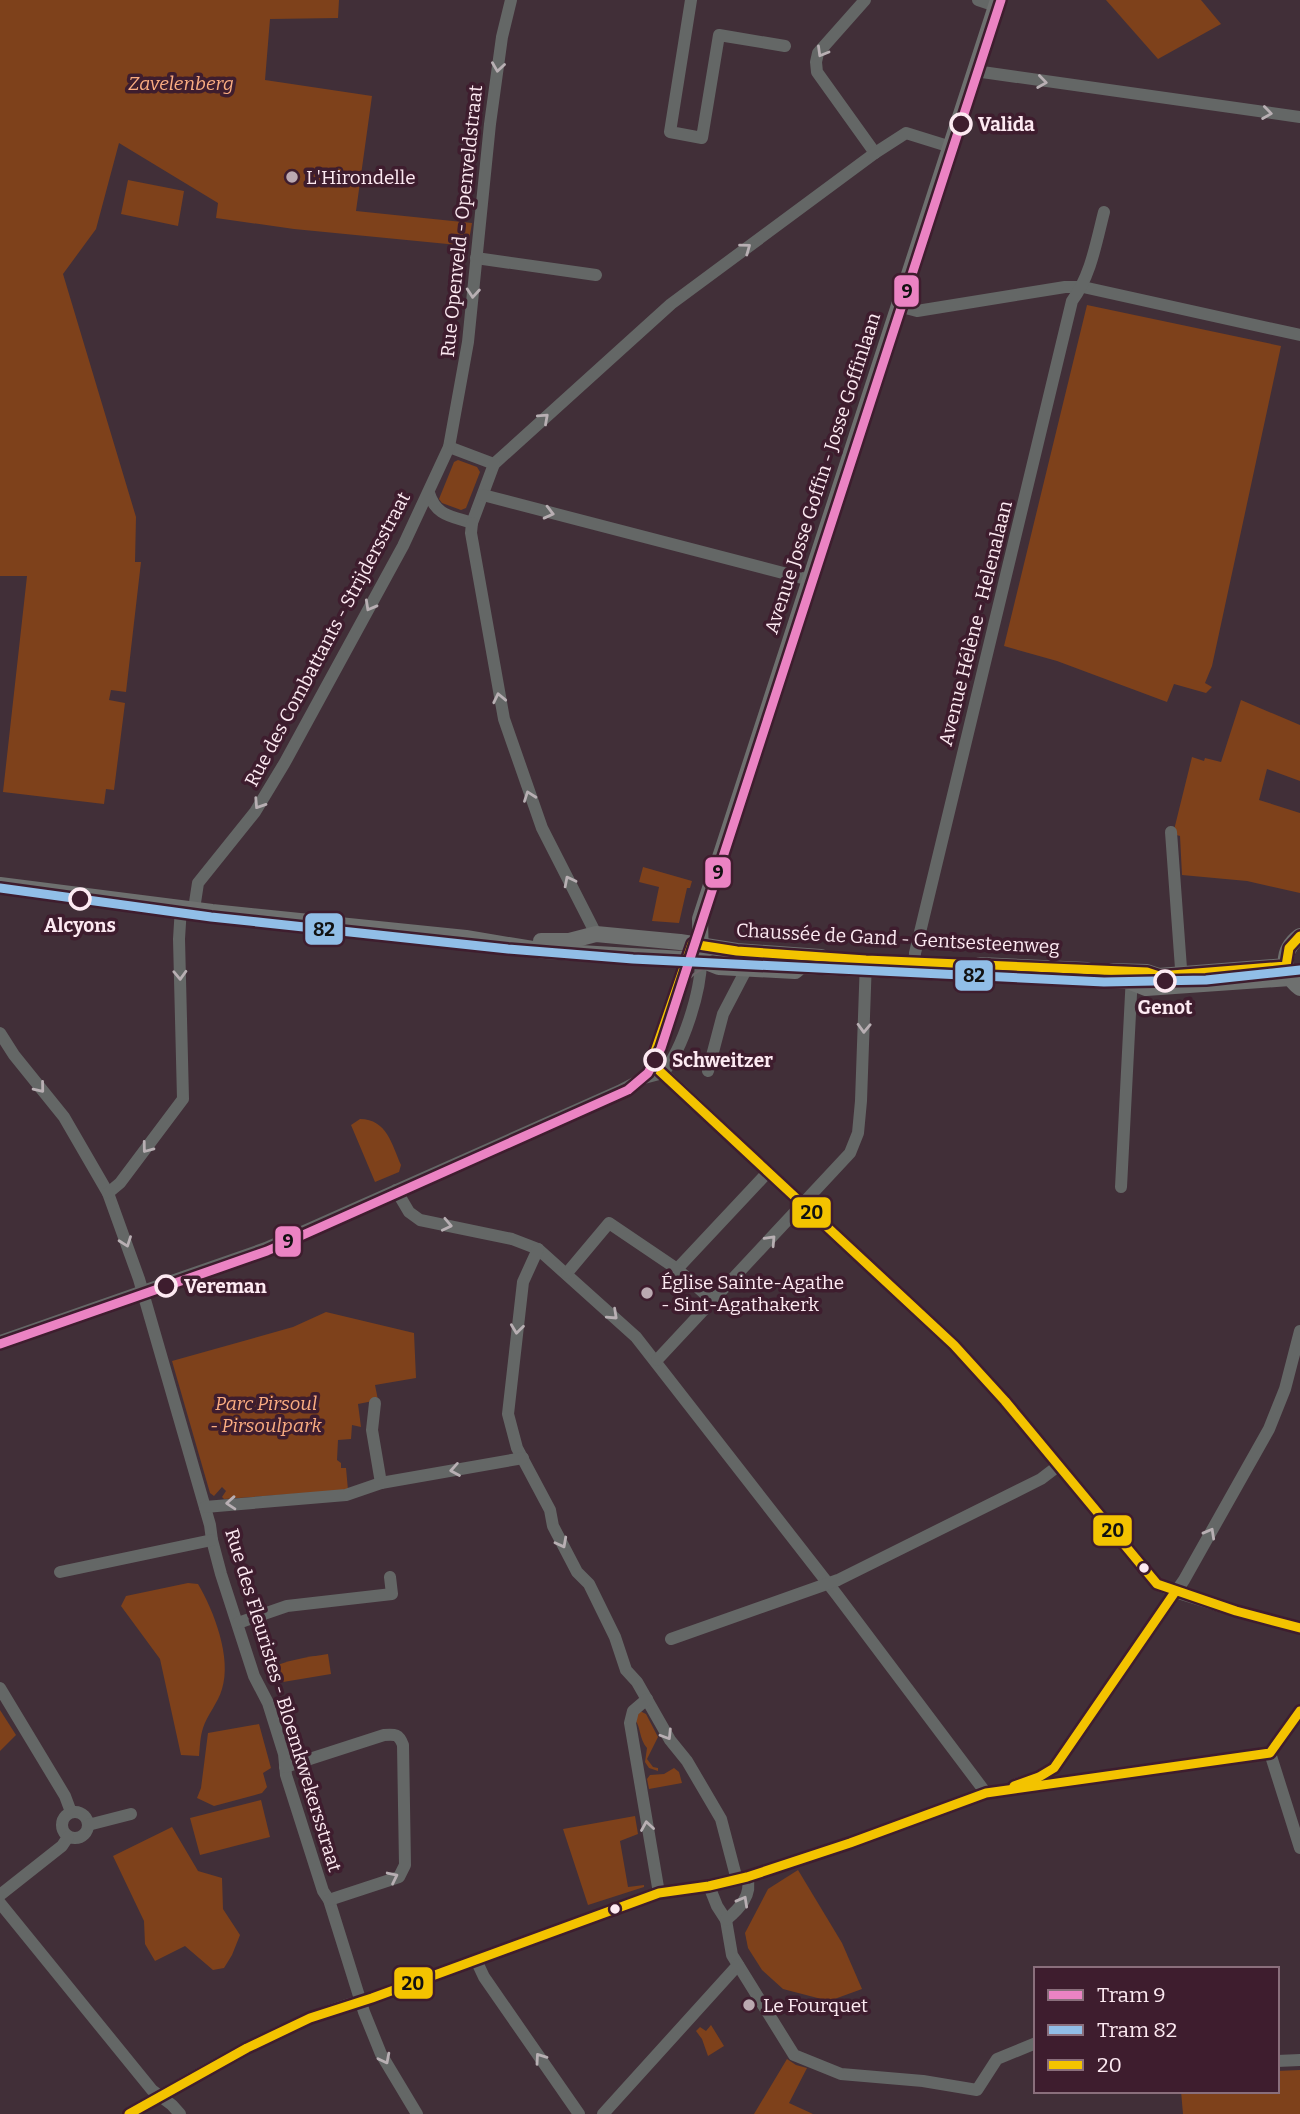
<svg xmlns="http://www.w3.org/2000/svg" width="1300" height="2114" viewBox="0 0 1300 2114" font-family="Bitter,serif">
	<rect width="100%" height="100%" fill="#412f38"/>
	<g fill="#7e411b">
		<path d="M0 0H339L338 18 270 19 265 80 372 96 356 211 472 223 468 246 294 229 216 218 218 203 119 143 96 229 63 274 136 517 135 562H141L126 692 111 690 109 700 125 703 114 790 106 789 104 804 3 792 27 576H0Z"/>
		<path d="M1106 0H1201L1221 24 1158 59Z"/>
		<path d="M128 180 184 191 178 226 121 214Z"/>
		<path d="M1087 305 1281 346 1212 666 1205 683 1212 687 1206 693 1174 684 1167 702 1057 661 1004 646Z"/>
		<path d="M458 460 477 467 480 472 466 508 461 510 442 503 439 499 454 462Z"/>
		<path d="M1241 700 1300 725V781L1267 769 1259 800 1300 813V893L1247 881 1182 875 1180 836 1173 834 1192 757 1204 761 1205 758 1221 762Z"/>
		<path d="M643 867 692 881 690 888H687L679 923 652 921 659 887 639 882Z"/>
		<path d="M360 1119C387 1119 392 1145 401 1165L399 1172 375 1182 351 1125Z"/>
		<path d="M326 1312 414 1333 416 1378 375 1385 378 1400 358 1404 361 1427 352 1425 351 1439 338 1440 337 1460 341 1463V1468H346L348 1490 224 1499 222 1497 226 1491 222 1487 214 1496 210 1493 172 1361 293 1327Z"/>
		<path d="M188 1583 198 1584C214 1611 232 1658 222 1689 218 1703 207 1715 203 1728 200 1737 200 1747 199 1756L181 1755 160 1659 121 1606 126 1596Z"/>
		<path d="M328 1654 331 1674 271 1684 266 1670C286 1660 307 1657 328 1654Z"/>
		<path d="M0 1710 16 1735 0 1751Z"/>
		<path d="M640 1711 646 1714 658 1737 647 1759 653 1767 658 1768V1771L649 1768 645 1762 647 1748C639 1739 641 1727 635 1720Z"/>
		<path d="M259 1724 271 1768 263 1773 267 1787 262 1793 214 1806 197 1798 201 1788 208 1733Z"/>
		<path d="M674 1768 679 1772 682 1783 649 1789 647 1779 650 1775 664 1774Z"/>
		<path d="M261 1800 270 1837 200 1855 190 1818Z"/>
		<path d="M635 1816 638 1834 620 1841 628 1887 644 1885V1887L588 1905 563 1829Z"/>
		<path d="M172 1827 198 1871 222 1878 223 1909 240 1935 232 1955 224 1968 213 1970 185 1946 155 1961 145 1944 144 1921 113 1856Z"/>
		<path d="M798 1870 842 1943 862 1989 829 2001 783 1989 762 1970 748 1948 745 1933 768 1889Z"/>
		<path d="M711 2025 724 2046 708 2056 702 2039 696 2031 700 2027 706 2031Z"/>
		<path d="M787 2059 796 2065 807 2068 789 2103 813 2114H754Z"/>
		<path d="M1300 2070V2114H1183L1181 2091H1277V2071Z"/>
	</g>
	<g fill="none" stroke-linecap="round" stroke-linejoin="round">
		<g stroke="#646766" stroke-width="12">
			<path d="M691 0 670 132 702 138 719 35 785 46"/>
			<path d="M865 0 818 53 816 62 817 72 875 153"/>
			<path d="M978 0 996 6"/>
			<path d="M975 71 1300 117"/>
			<path d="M476 258 596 275"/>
			<path d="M898 306 917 311 1065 287H1083L1300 335"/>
			<path d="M494 464 671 304 875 153 906 133 951 147"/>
			<path d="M429 493C436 516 451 516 472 523L494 464 449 447"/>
			<path d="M483 495 810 580"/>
			<path d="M472 523 471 533 504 719 542 828 596 934"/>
			<path d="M1171 832 1182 982"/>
			<path d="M194 909 198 883 255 812 284 764 403 546 449 447 468 342 490 124 502 37 511 0"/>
			<path d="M914 973 915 953 1072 301C1091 275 1096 243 1104 212"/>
			<path d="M0 1033 14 1055 64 1117 108 1193 139 1279 210 1525 212 1540 221 1574 254 1676 268 1703 284 1754 286 1775 323 1891 329 1900 364 2012 381 2054 417 2114"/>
			<path d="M708 1071 723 1014 747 968"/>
			<path d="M663 1073 954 1345 1005 1401 1157 1584 1175 1592 1236 1611 1300 1628"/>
			<path d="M663 1073C683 1048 701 992 701 960"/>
			<path d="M1121 1187 1132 975"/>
			<path d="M396 1190 409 1212 420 1220 512 1239 538 1249 636 1337 837 1595 986 1793"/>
			<path d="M108 1193 120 1183 183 1099 179 939 181 907"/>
			<path d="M538 1249 523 1282 508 1414 517 1448 550 1510 553 1526 577 1572 589 1584 615 1637 626 1670 637 1682 670 1740 687 1761 721 1819 737 1880"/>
			<path d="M677 1269 768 1172"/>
			<path d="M567 1273 609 1223 677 1269 713 1301"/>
			<path d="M0 1341 266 1248 619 1091 644 1078 663 1073"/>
			<path d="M657 1360 850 1153 858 1133 861 1101 866 960"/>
			<path d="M375 1403 372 1430 381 1483"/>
			<path d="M205 1507 346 1495 381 1483 523 1458"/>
			<path d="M60 1572 212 1540"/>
			<path d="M238 1623 287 1606 392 1594 390 1577"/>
			<path d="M671 1639 838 1580 1041 1479 1058 1466"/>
			<path d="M0 1688 65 1796 71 1812"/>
			<path d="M647 1699 633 1711 630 1723 659 1893"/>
			<path d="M1270 1753 1300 1848"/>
			<path d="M285 1767 384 1735C395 1734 399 1734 403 1745L405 1865 399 1877 329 1900"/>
			<path d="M1017 1784 1039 1777 1054 1768 1184 1580 1269 1429 1285 1389 1300 1331"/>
			<circle cx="75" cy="1825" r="13"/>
			<path d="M88 1825 131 1814"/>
			<path d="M709 1886 717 1906 726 1920 732 1955 794 2055 841 2074 923 2081 977 2090 997 2059 1036 2043"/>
			<path d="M0 1895 62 1846 68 1837"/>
			<path d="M0 1903 152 2090 172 2105 180 2114"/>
			<path d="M726 1920C739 1909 753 1895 747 1877"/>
			<path d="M476 1960 484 1977 579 2114"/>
			<path d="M1277 2061 1300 2060"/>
			<path d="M129 2114C200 2074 292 2016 372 1998L639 1900 659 1893 709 1886 747 1877 850 1843 986 1793 1270 1753 1300 1711"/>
			<path d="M603 2114 738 1965"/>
		</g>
		<g stroke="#6e706f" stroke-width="16">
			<path d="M0 885 212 912 466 938 545 951 701 960 719 967 795 971 801 966 1128 981 1146 988 1290 978"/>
			<path d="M1300 936C1281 950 1281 973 1300 988"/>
			<path d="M541 941H569L596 934 680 942 737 951 821 957"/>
			<path d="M701 960 700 919 998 0"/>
			<path d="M980 965 1087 970"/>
			<path d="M1113 971 1147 972 1159 976 1286 966"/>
		</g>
		<g stroke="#6f676b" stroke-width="2">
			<path d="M679 993C692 969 707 965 732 963"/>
			<path d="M342 1212 387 1197"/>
		</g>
		<g stroke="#3e1d2e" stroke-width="14">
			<g id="bus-1">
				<path d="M651 1063 954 1345 1005 1401 1157 1584 1236 1611 1300 1628"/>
				<path d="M651 1063 692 944 737 951 866 960 1147 972 1159 976 1286 966 1289 948 1300 936"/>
				<path d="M1014 1786 1039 1777 1054 1768 1175 1592"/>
				<path d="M129 2114 247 2048 310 2018 372 1998 659 1893 709 1886 747 1877 850 1843 986 1793 1270 1753 1300 1711"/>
			</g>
		</g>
		<use href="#bus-1" stroke="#f3c300" stroke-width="9"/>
		<g stroke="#3e1d2e" stroke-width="14">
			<path id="tram-1" d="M0 1344 267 1251 628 1090 648 1073 661 1048 1001 0"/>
		</g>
		<g stroke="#3e1d2e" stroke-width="14">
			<path id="tram-2" d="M0 888 211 917 508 949 633 959 1104 982 1206 980 1300 970"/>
		</g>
		<use href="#tram-1" stroke="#eb83c3" stroke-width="9"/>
		<use href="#tram-2" stroke="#91bee7" stroke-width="9"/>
	</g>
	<defs><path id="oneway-chevron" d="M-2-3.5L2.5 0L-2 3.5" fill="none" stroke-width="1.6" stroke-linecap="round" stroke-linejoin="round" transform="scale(1.75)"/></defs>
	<g stroke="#b8afb3">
		<use href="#oneway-chevron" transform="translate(822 52) rotate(120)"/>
		<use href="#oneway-chevron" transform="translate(498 67) rotate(98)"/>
		<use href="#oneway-chevron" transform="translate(1042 82) rotate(8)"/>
		<use href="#oneway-chevron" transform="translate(1267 113) rotate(8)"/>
		<use href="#oneway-chevron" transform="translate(746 248) rotate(-36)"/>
		<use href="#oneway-chevron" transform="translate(473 293) rotate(95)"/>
		<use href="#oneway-chevron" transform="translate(544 418) rotate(-42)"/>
		<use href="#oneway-chevron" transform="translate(549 513) rotate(14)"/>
		<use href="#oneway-chevron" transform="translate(370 606) rotate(119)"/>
		<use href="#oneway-chevron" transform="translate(499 698) rotate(-102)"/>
		<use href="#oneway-chevron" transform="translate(529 796) rotate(-110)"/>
		<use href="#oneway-chevron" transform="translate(259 804) rotate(123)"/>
		<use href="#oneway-chevron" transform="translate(569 881) rotate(-117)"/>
		<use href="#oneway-chevron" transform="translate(180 975) rotate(88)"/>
		<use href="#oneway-chevron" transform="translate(864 1028) rotate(92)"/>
		<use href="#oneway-chevron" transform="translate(40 1088) rotate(51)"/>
		<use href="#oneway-chevron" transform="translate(147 1148) rotate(127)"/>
		<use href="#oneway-chevron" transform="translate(447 1225) rotate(12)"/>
		<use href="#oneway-chevron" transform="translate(771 1240) rotate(-47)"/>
		<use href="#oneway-chevron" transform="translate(126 1242) rotate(70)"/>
		<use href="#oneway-chevron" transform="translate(613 1315) rotate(43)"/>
		<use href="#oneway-chevron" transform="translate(517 1329) rotate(97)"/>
		<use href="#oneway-chevron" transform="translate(455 1470) rotate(170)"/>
		<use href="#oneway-chevron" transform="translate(231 1503) rotate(176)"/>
		<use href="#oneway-chevron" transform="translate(1210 1533) rotate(-61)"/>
		<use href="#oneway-chevron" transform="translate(562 1543) rotate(62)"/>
		<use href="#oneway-chevron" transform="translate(667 1735) rotate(58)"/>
		<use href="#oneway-chevron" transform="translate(647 1826) rotate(-99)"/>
		<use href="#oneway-chevron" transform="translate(393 1877) rotate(-26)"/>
		<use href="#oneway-chevron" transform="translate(743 1901) rotate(-61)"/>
		<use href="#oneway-chevron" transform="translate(540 2058) rotate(-125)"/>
		<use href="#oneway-chevron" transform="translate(385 2059) rotate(63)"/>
	</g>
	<g fill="#3e1d2e" stroke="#fdeaf2" stroke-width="3.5">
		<circle cx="961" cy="124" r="10"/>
		<circle cx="80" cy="899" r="10"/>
		<circle cx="1165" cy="981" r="10"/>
		<circle cx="655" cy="1060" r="10"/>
		<circle cx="166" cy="1286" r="10"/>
	</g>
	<g fill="#bba9b1" stroke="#3e1d2e" stroke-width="2.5">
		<circle cx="292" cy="177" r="7"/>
		<circle cx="647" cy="1293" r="7"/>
		<circle cx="749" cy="2005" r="7"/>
	</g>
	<g fill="#fdeaf2" stroke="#3e1d2e" stroke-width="2.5">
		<circle cx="1144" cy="1568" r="6"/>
		<circle cx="615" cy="1909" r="6"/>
	</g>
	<g text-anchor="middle" stroke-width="7" stroke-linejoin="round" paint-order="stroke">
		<g font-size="19" font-style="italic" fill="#fbad82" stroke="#3e1d2e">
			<text x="181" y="90">Zavelenberg</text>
			<text x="266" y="1410">Parc Pirsoul<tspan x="266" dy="22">- Pirsoulpark</tspan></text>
		</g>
		<g font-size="19" font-weight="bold" fill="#fdeaf2" stroke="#3e1d2e" text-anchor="start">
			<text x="978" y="131">Valida</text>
			<text x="80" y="932" text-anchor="middle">Alcyons</text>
			<text x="1165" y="1014" text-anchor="middle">Genot</text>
			<text x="672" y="1067">Schweitzer</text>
			<text x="184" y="1293">Vereman</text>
		</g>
		<g font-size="19" fill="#fdeaf2" stroke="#3e1d2e" text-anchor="start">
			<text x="306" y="184">L'Hirondelle</text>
			<text x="661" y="1289">Église Sainte-Agathe<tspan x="661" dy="22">- Sint-Agathakerk</tspan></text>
			<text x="763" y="2012">Le Fourquet</text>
		</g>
		<g font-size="19" fill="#fdeaf2" stroke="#3e1d2e">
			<text transform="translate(461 221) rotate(-84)" y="7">Rue Openveld - Openveldstraat</text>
			<text transform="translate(822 473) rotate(-72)" y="7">Avenue Josse Goffin - Josse Goffinlaan</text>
			<text transform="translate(975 623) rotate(-76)" y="7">Avenue Hélène - Helenalaan</text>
			<text transform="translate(327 639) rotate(-62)" y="7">Rue des Combattants - Strijdersstraat</text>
			<text transform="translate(898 938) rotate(3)" y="7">Chaussée de Gand - Gentsesteenweg</text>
			<text transform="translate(284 1700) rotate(73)" y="7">Rue des Fleuristes - Bloemkwekersstraat</text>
		</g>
	</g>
	<g stroke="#3e1d2e" stroke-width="2.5">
		<rect x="893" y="274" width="27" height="34" rx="7" fill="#eb83c3"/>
		<rect x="704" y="856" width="28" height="33" rx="7" fill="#eb83c3"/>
		<rect x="304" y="912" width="40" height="34" rx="7" fill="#91bee7"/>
		<rect x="954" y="959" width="40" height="33" rx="7" fill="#91bee7"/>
		<rect x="791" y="1196" width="41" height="33" rx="7" fill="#f3c300"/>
		<rect x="274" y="1225" width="28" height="33" rx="7" fill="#eb83c3"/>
		<rect x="1092" y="1514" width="41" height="33" rx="7" fill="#f3c300"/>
		<rect x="393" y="1966" width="41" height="34" rx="7" fill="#f3c300"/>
	</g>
	<g font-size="19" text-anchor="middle" font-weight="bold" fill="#111">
		<text x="907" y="298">9</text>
		<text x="718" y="879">9</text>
		<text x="324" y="936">82</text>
		<text x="974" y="982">82</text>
		<text x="812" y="1219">20</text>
		<text x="288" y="1248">9</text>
		<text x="1113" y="1537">20</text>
		<text x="413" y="1990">20</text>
	</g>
	<rect x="1034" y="1967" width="245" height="126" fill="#3e1d2e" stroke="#8a6f7c" stroke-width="2"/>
	<rect x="1048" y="1990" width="35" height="10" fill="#eb83c3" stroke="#8a6f7c" stroke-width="2"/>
	<text x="1097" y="2002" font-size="21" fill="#fdeaf2">Tram 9</text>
	<rect x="1048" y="2025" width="35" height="10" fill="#91bee7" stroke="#8a6f7c" stroke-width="2"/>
	<text x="1097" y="2037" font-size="21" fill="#fdeaf2">Tram 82</text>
	<rect x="1048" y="2060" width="35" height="10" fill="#f3c300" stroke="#8a6f7c" stroke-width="2"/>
	<text x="1097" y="2072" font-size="21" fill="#fdeaf2">20</text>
</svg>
